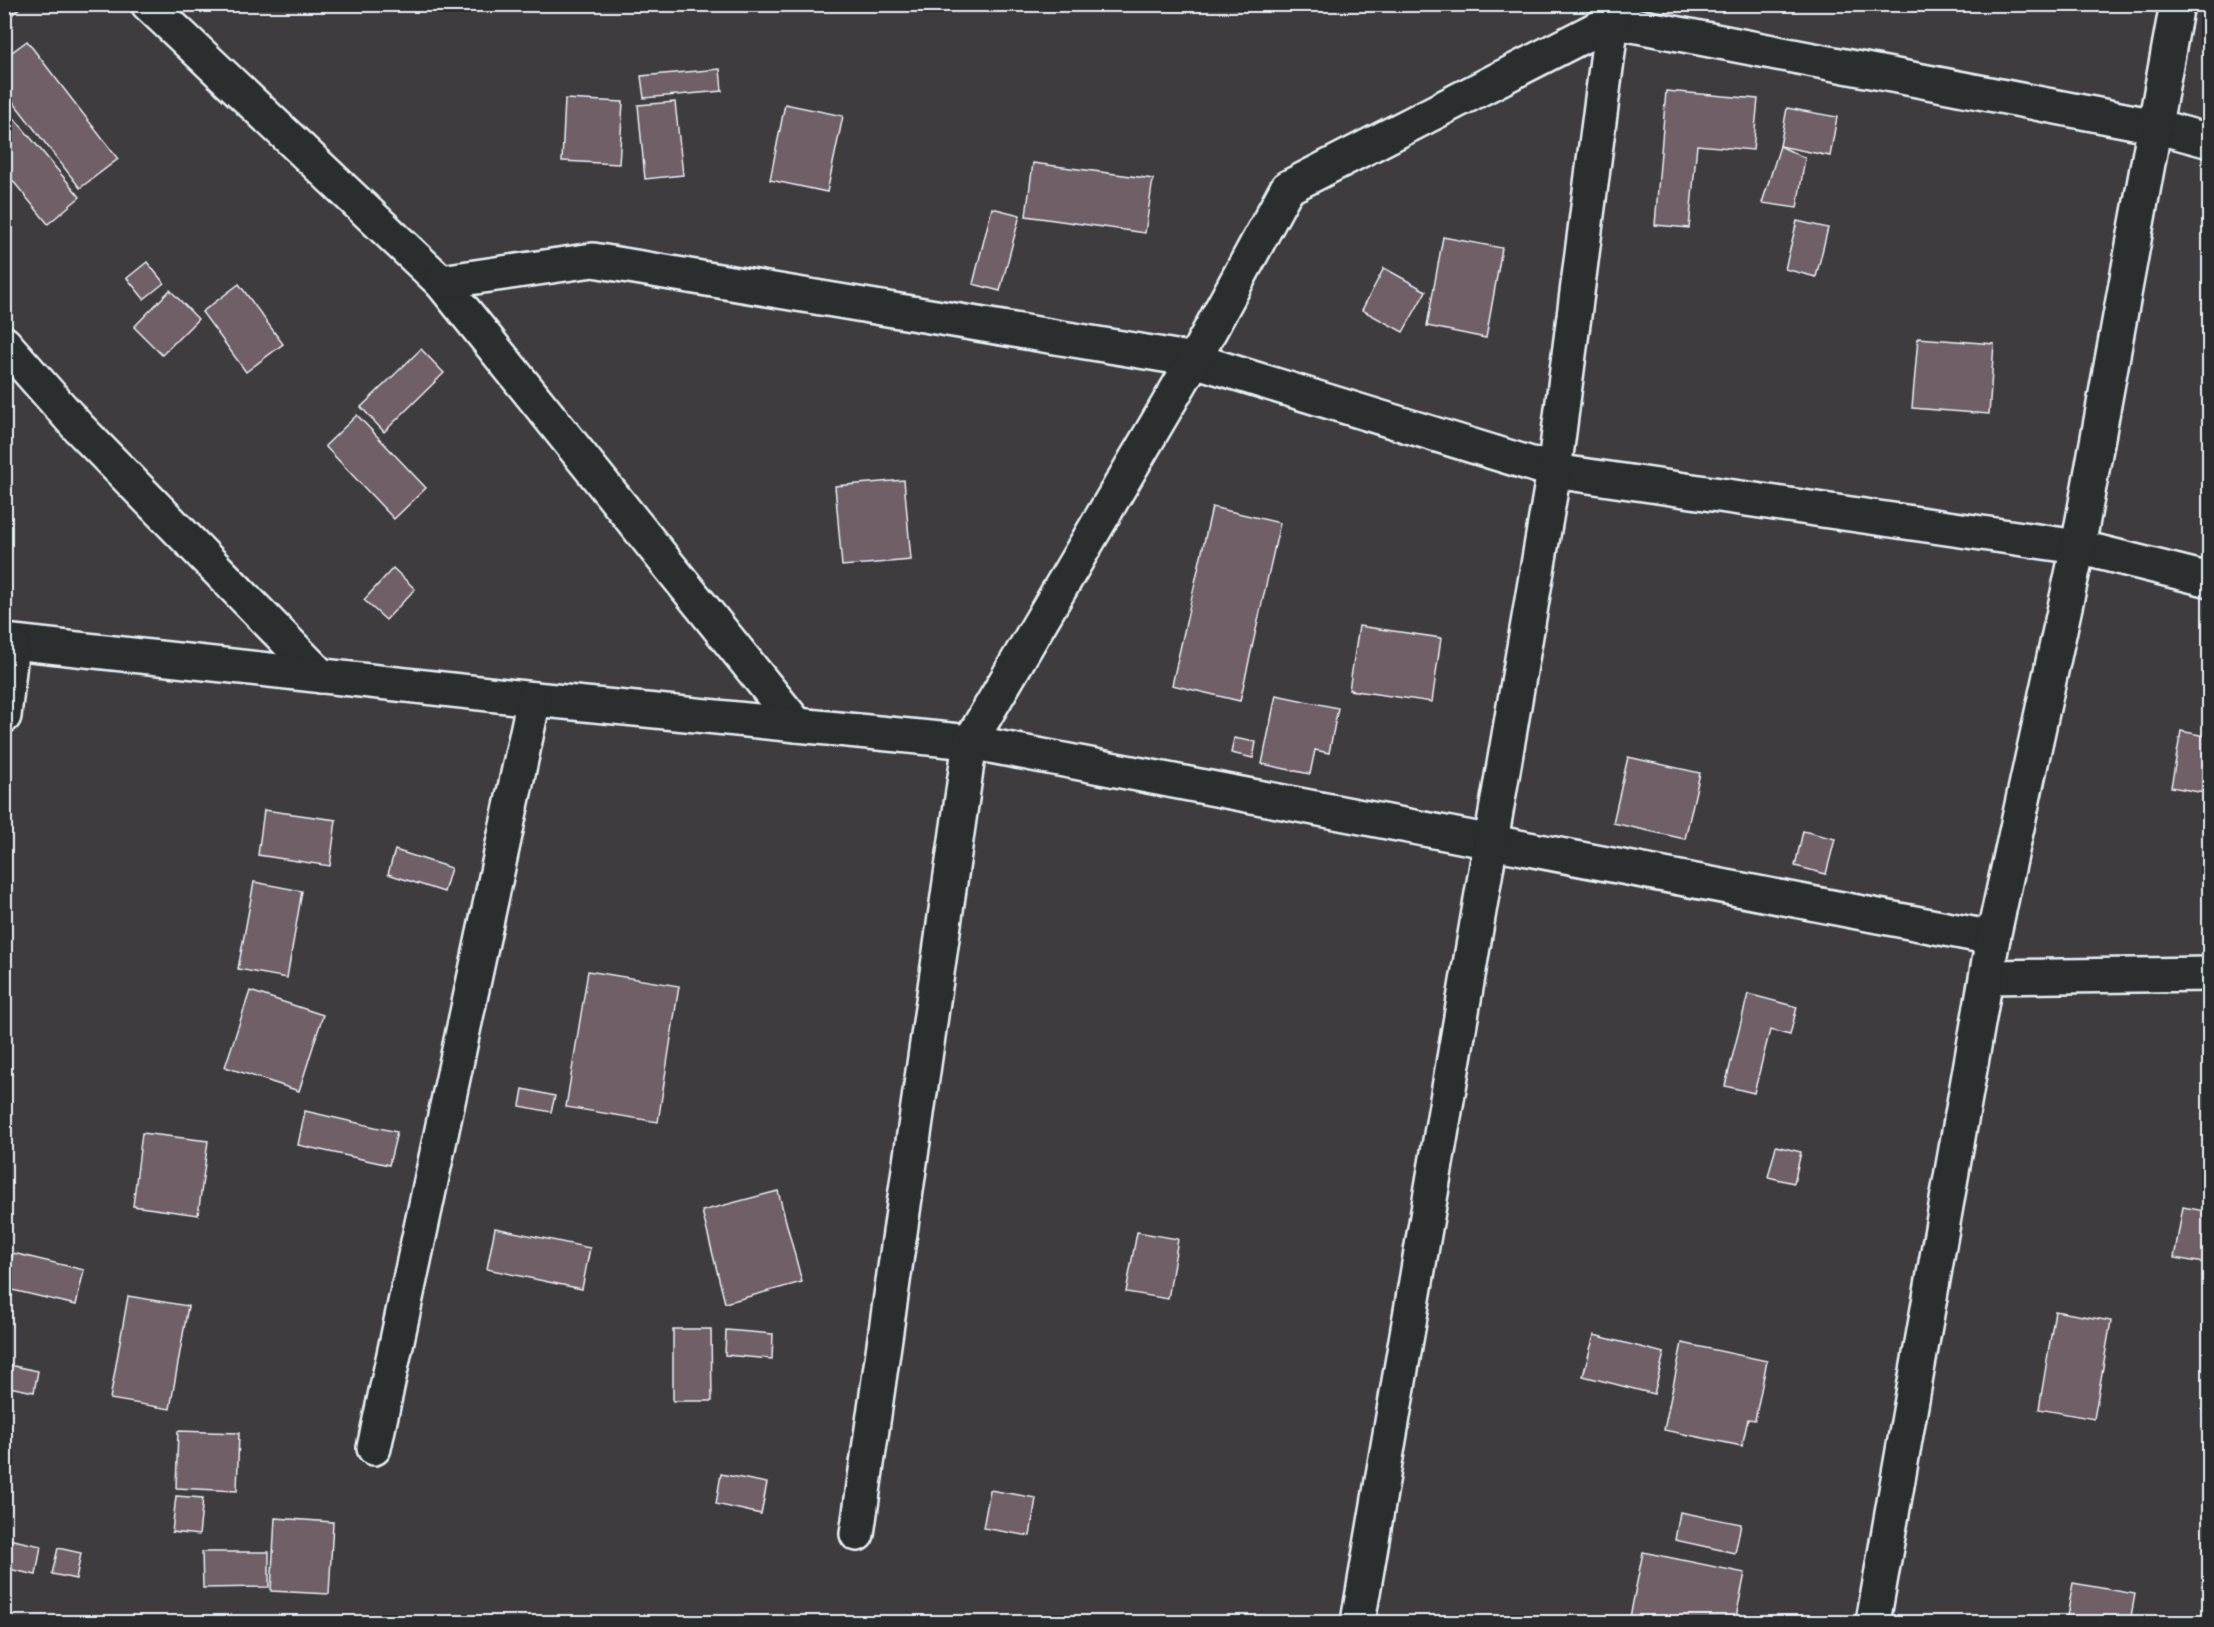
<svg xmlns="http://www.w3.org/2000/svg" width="2214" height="1627" viewBox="0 0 2214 1627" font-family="'Architects Daughter',sans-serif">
	<rect width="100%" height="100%" fill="#3f3c3f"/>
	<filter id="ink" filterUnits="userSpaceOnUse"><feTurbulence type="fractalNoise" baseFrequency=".0167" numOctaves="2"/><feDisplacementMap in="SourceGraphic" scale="12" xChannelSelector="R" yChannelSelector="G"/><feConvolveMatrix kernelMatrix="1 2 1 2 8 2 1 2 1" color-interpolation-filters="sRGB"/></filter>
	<g filter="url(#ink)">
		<g fill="#715f67" stroke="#e8f1f8" stroke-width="1.5">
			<path d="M4 4H24L4 22Z"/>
			<path d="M27 41 118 159 80 188 4 90V58Z"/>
			<path d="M720 69 722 91 644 98 641 76Z"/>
			<path d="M1666 91 1758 99 1753 150 1697 145 1689 228 1655 225Z"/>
			<path d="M565 99 623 102 619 164 562 161Z"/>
			<path d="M675 102 683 175 645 179 638 105Z"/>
			<path d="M785 104 843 116 827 192 770 180Z"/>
			<path d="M1787 108 1837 117 1830 156 1780 146Z"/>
			<path d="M15 119 80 197 48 224 4 170V128Z"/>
			<path d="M1780 146 1805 158 1797 208 1762 203Z"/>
			<path d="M1033 163 1153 179 1145 233 1026 216Z"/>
			<path d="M992 208 1020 215 1000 291 973 284Z"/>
			<path d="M1797 221 1828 228 1816 277 1785 269Z"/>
			<path d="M1443 237 1502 248 1486 338 1427 326Z"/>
			<path d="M147 262 164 283 144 299 127 278Z"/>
			<path d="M1384 268 1426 291 1403 332 1362 310Z"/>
			<path d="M239 284 283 344 246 372 202 312Z"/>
			<path d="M170 290 198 319 162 355 134 327Z"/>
			<path d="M1918 338 1994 344 1989 414 1912 408Z"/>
			<path d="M421 349 444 373 384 432 361 407Z"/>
			<path d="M357 415 426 488 394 519 325 446Z"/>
			<path d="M904 480 911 560 842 566 835 486Z"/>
			<path d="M1212 507 1280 523 1240 701 1172 685Z"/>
			<path d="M393 568 415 589 386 620 364 600Z"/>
			<path d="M1359 626 1441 638 1432 702 1349 690Z"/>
			<path d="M1276 695 1338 708 1329 753 1315 750 1310 774 1262 764Z"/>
			<path d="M2181 731 2210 737V794L2171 787Z"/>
			<path d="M1234 738 1256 742 1253 758 1231 753Z"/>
			<path d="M1628 757 1700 773 1685 839 1613 823Z"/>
			<path d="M264 810 336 820 330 866 258 855Z"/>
			<path d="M1803 831 1835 839 1826 874 1795 866Z"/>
			<path d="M395 850 451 868 444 892 388 874Z"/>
			<path d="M254 882 302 891 287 978 238 969Z"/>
			<path d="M588 971 679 986 658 1122 566 1107Z"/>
			<path d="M250 991 323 1015 299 1091 225 1067Z"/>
			<path d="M1748 994 1797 1007 1790 1035 1770 1030 1754 1093 1725 1086Z"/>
			<path d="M523 1089 555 1096 551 1112 520 1106Z"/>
			<path d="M305 1111 397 1132 389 1165 298 1145Z"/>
			<path d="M142 1133 208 1141 198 1215 133 1206Z"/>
			<path d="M1776 1146 1801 1152 1794 1183 1768 1177Z"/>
			<path d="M778 1191 802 1282 725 1303 702 1211Z"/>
			<path d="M2183 1207 2210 1212V1264L2174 1258Z"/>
			<path d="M495 1228 590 1248 582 1289 487 1269Z"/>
			<path d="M1137 1232 1178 1239 1168 1299 1126 1292Z"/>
			<path d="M13 1253 84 1270 76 1305 4 1288Z"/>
			<path d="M128 1296 188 1306 170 1409 110 1399Z"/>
			<path d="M2055 1311 2111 1321 2094 1419 2039 1409Z"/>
			<path d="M673 1329H711L712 1401H673Z"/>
			<path d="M726 1330 773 1334 772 1359 725 1355Z"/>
			<path d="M1594 1335 1664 1353 1654 1394 1583 1376Z"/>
			<path d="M1682 1343 1767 1361 1755 1420 1748 1419 1742 1446 1664 1430Z"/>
			<path d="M4 1364 38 1371 34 1392 4 1386Z"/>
			<path d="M178 1431 239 1433 237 1491 176 1488Z"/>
			<path d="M721 1474 767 1483 761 1514 716 1504Z"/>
			<path d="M990 1490 1036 1498 1030 1536 983 1528Z"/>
			<path d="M176 1496 203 1498 199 1535 172 1532Z"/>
			<path d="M1680 1512 1741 1524 1735 1553 1675 1540Z"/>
			<path d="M275 1518 333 1522 329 1594 271 1591Z"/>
			<path d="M4 1538 41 1546 36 1575 4 1568Z"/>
			<path d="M58 1548 81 1553 76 1579 52 1574Z"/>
			<path d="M202 1552H269V1587L203 1588Z"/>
			<path d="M1643 1552 1745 1573 1735 1622H1629Z"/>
			<path d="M2073 1583 2135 1594 2130 1622H2066Z"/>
		</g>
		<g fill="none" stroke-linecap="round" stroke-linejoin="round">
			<g stroke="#e8f1f8" stroke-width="38">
				<g id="street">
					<path d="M148 4 441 282 797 725"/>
					<path d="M441 282 593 260 1194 360 1554 471 2078 547 2210 580"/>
					<path d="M4 343 78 427 321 676"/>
					<path d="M4 641 534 699 970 742 1993 938"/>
					<path d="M4 716 12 643"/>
					<path d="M1987 977 2210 974"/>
					<path d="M374 1448 534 699"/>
					<path d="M857 1534 970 742 1194 360 1287 188 1612 21 2155 126 2210 141"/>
					<path d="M1358 1622 1554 471 1612 21 1615 6"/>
					<path d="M1873 1622 1993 938 2078 547 2177 4"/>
				</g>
			</g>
			<use href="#street" stroke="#2a2d2e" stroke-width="33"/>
		</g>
	</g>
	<rect width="2214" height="1627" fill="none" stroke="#2a2d2e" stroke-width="24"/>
	<rect x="12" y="12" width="2190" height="1603" fill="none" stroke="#e8f1f8" stroke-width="2" filter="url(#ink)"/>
</svg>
